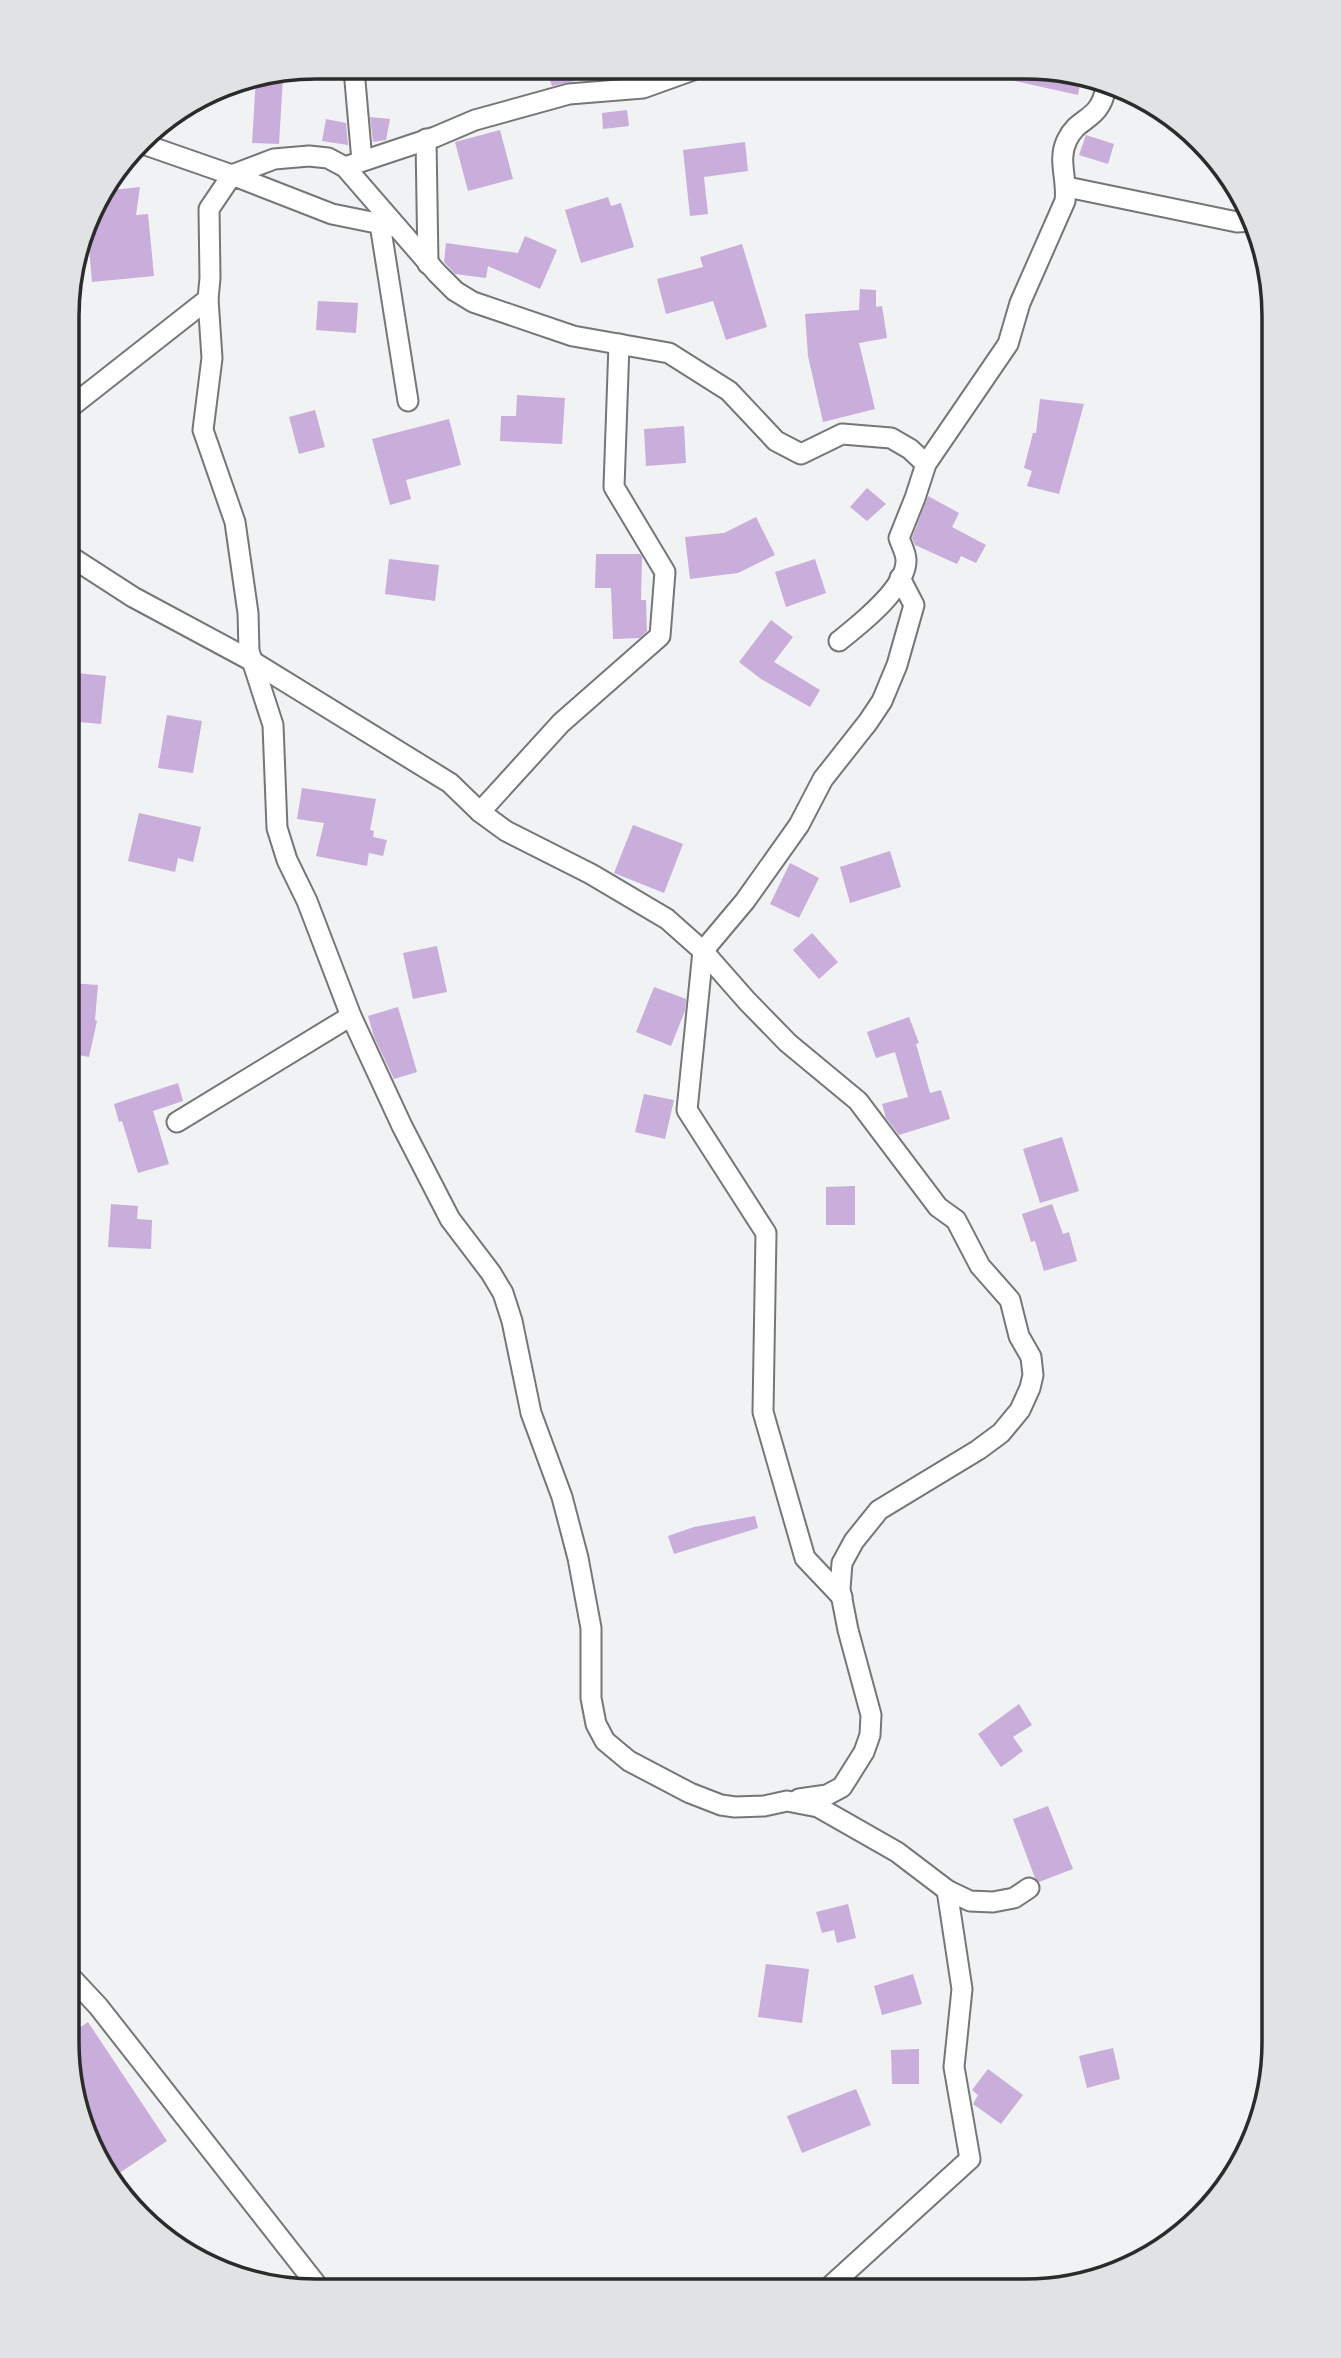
<svg xmlns="http://www.w3.org/2000/svg" width="1341" height="2358" viewBox="0 0 1341 2358" font-family="Inter,sans-serif">
	<rect width="100%" height="100%" fill="#f1f2f3"/>
	<g fill="#c9adda">
		<path d="M546 68H570L575 81 552 86Z"/>
		<path d="M1002 71H1074L1082 75 1078 95 1001 78Z"/>
		<path d="M265 76 283 77 279 144 252 143 256 78Z"/>
		<path d="M627 110 629 126 603 129 602 113Z"/>
		<path d="M370 117 390 119 386 140 373 142Z"/>
		<path d="M326 119 346 123 348 145 322 141Z"/>
		<path d="M500 130 513 179 468 191 455 142Z"/>
		<path d="M1086 135 1114 144 1108 164 1079 155Z"/>
		<path d="M745 142 748 171 704 177 708 214 690 216 683 150Z"/>
		<path d="M140 187 136 215 148 214 154 276 92 282 87 224 91 210 98 209 97 199 103 191Z"/>
		<path d="M608 197 611 206 621 203 634 247 581 263 565 210Z"/>
		<path d="M525 236 557 250 540 289 488 266 486 278 455 274 444 262 446 243 518 253Z"/>
		<path d="M742 244 767 327 726 340 713 301 666 314 657 279 703 267 700 257Z"/>
		<path d="M860 289 876 290V307L882 306 887 338 859 343 875 409 823 422 808 356 805 314 859 310Z"/>
		<path d="M318 301 358 303 356 333 316 330Z"/>
		<path d="M517 395 565 398 562 444 500 441 501 416H516Z"/>
		<path d="M1040 399 1084 404 1059 494 1027 486 1032 471 1024 468 1033 433H1036Z"/>
		<path d="M315 410 325 447 299 454 289 417Z"/>
		<path d="M449 419 461 465 406 480 411 499 390 505 372 439Z"/>
		<path d="M684 426 686 463 646 466 644 429Z"/>
		<path d="M867 488 886 504 867 521 850 507Z"/>
		<path d="M928 496 959 513 952 527 986 545 976 563 961 556 957 564 915 545 912 538Z"/>
		<path d="M756 517 775 555 738 573 690 579 685 537 724 533Z"/>
		<path d="M596 554H640L642 557 641 600H646L647 631 640 638 613 639 611 588H595Z"/>
		<path d="M389 559 439 565 435 601 385 594Z"/>
		<path d="M815 559 826 593 786 607 775 572Z"/>
		<path d="M771 620 793 637 774 662 820 690 810 707 761 679 739 662Z"/>
		<path d="M68 672 106 676 101 724 68 721Z"/>
		<path d="M167 715 202 721 193 773 158 768Z"/>
		<path d="M302 788 376 799 370 830 374 831 373 837 387 840 383 856 369 853 367 866 316 856 324 823 297 819Z"/>
		<path d="M139 813 201 827 193 862 178 858 175 872 128 861Z"/>
		<path d="M633 825 683 844 664 893 614 873Z"/>
		<path d="M890 851 901 887 850 903 840 867Z"/>
		<path d="M790 863 819 878 799 918 770 904Z"/>
		<path d="M812 933 838 962 819 979 793 950Z"/>
		<path d="M437 946 447 992 413 999 403 953Z"/>
		<path d="M70 983 98 985 95 1020 97 1021 89 1057 68 1053Z"/>
		<path d="M654 987 686 999 685 1011 671 1046 636 1032Z"/>
		<path d="M398 1007 417 1072 394 1079 374 1037 368 1016Z"/>
		<path d="M909 1017 919 1043 916 1044 930 1093 941 1090 950 1119 899 1135 886 1118 882 1104 908 1097 895 1052 876 1058 867 1032Z"/>
		<path d="M178 1083 183 1101 153 1111 169 1164 138 1173 122 1121 119 1122 114 1104Z"/>
		<path d="M644 1094 674 1100 665 1139 635 1132Z"/>
		<path d="M1062 1137 1079 1191 1040 1203 1023 1149Z"/>
		<path d="M855 1186V1225H826V1187Z"/>
		<path d="M111 1204 138 1206 137 1219 152 1220 151 1249 108 1247Z"/>
		<path d="M1052 1204 1063 1234 1069 1232 1077 1261 1044 1271 1035 1241 1031 1242 1022 1214Z"/>
		<path d="M755 1516 758 1528 674 1554 668 1536 694 1527Z"/>
		<path d="M1019 1704 1032 1725 1013 1737 1023 1751 1001 1767 978 1734Z"/>
		<path d="M1048 1806 1073 1869 1039 1882 1035 1878 1013 1819Z"/>
		<path d="M848 1904 856 1938 837 1943 834 1930 822 1933 816 1912Z"/>
		<path d="M766 1964 809 1969 802 2023 758 2017Z"/>
		<path d="M913 1974 922 2004 882 2015 874 1986Z"/>
		<path d="M88 2022 167 2141 115 2176 80 2123 66 2037Z"/>
		<path d="M1113 2048 1120 2079 1087 2088 1079 2056Z"/>
		<path d="M919 2049V2084H892L891 2050Z"/>
		<path d="M988 2069 1023 2095 1001 2124 973 2104 978 2095 972 2090Z"/>
		<path d="M856 2089 871 2125 802 2153 787 2116Z"/>
	</g>
	<g fill="none" stroke-linecap="round" stroke-linejoin="round">
		<g stroke="#757677" stroke-width="23">
			<g id="street">
				<path d="M356 67 355 81 362 161"/>
				<path d="M426 139 428 264"/>
				<path d="M140 143 232 175 274 159 309 156 328 158 345 167 435 137 475 120 569 94 643 88 696 69"/>
				<path d="M345 167 437 273 455 291 473 302 573 336 669 353 729 391 776 441 801 454 842 434 891 438 910 449 926 464"/>
				<path d="M1067 187 1237 222 1252 221"/>
				<path d="M380 224 408 401"/>
				<path d="M396 227 332 214 232 175 209 209 210 278 208 299 212 358 203 430 235 522 248 613 249 651 273 725 277 828 287 860 307 901 351 1016 402 1126 450 1219 491 1273 503 1293 512 1321 531 1413 562 1497 578 1558 591 1628V1698L596 1724 605 1741 629 1761 690 1793 721 1805 735 1807 764 1806 787 1801 818 1807 897 1852 947 1890 970 1901 993 1902 1014 1898 1029 1888"/>
				<path d="M68 409 208 299"/>
				<path d="M68 555 133 597 252 661 450 783 480 812 506 831 591 874 667 919 703 951 747 1001 788 1043 858 1101 938 1207 956 1220 980 1266 1010 1300 1019 1336 1031 1357 1033 1375 1030 1388 1020 1410 1001 1433 978 1450 879 1510 854 1541 842 1563 840 1589 848 1630 871 1715 870 1735 864 1752 842 1787 827 1795 799 1799"/>
				<path d="M839 641C859 625 907 588 906 560 906 553 901 544 899 538L915 498 926 464 1008 344 1020 303 1065 201C1068 180 1057 160 1067 140 1078 116 1100 122 1106 87"/>
				<path d="M480 812 561 723 660 636 665 572 614 487 619 344"/>
				<path d="M177 1122 351 1016"/>
				<path d="M842 1597 805 1558 763 1412 766 1233 687 1110 703 951 745 901 799 825 823 779 868 722 882 701 897 665 914 605 900 578"/>
				<path d="M67 1973 98 2006 320 2289"/>
				<path d="M825 2291 970 2159 954 2067 962 1989 947 1890"/>
			</g>
		</g>
		<use href="#street" stroke="#fff" stroke-width="19"/>
	</g>
	<path d="M0 0H1341V2358H0ZM316 79H1025A237 237 0 0 1 1262 316V2042A237 237 0 0 1 1025 2279H316A237 237 0 0 1 79 2042V316A237 237 0 0 1 316 79Z" fill="#e1e2e3" fill-rule="evenodd"/>
	<path fill="none" stroke="#2b2b2c" stroke-width="3.5" d="M316 79H1025A237 237 0 0 1 1262 316V2042A237 237 0 0 1 1025 2279H316A237 237 0 0 1 79 2042V316A237 237 0 0 1 316 79Z"/>
</svg>
